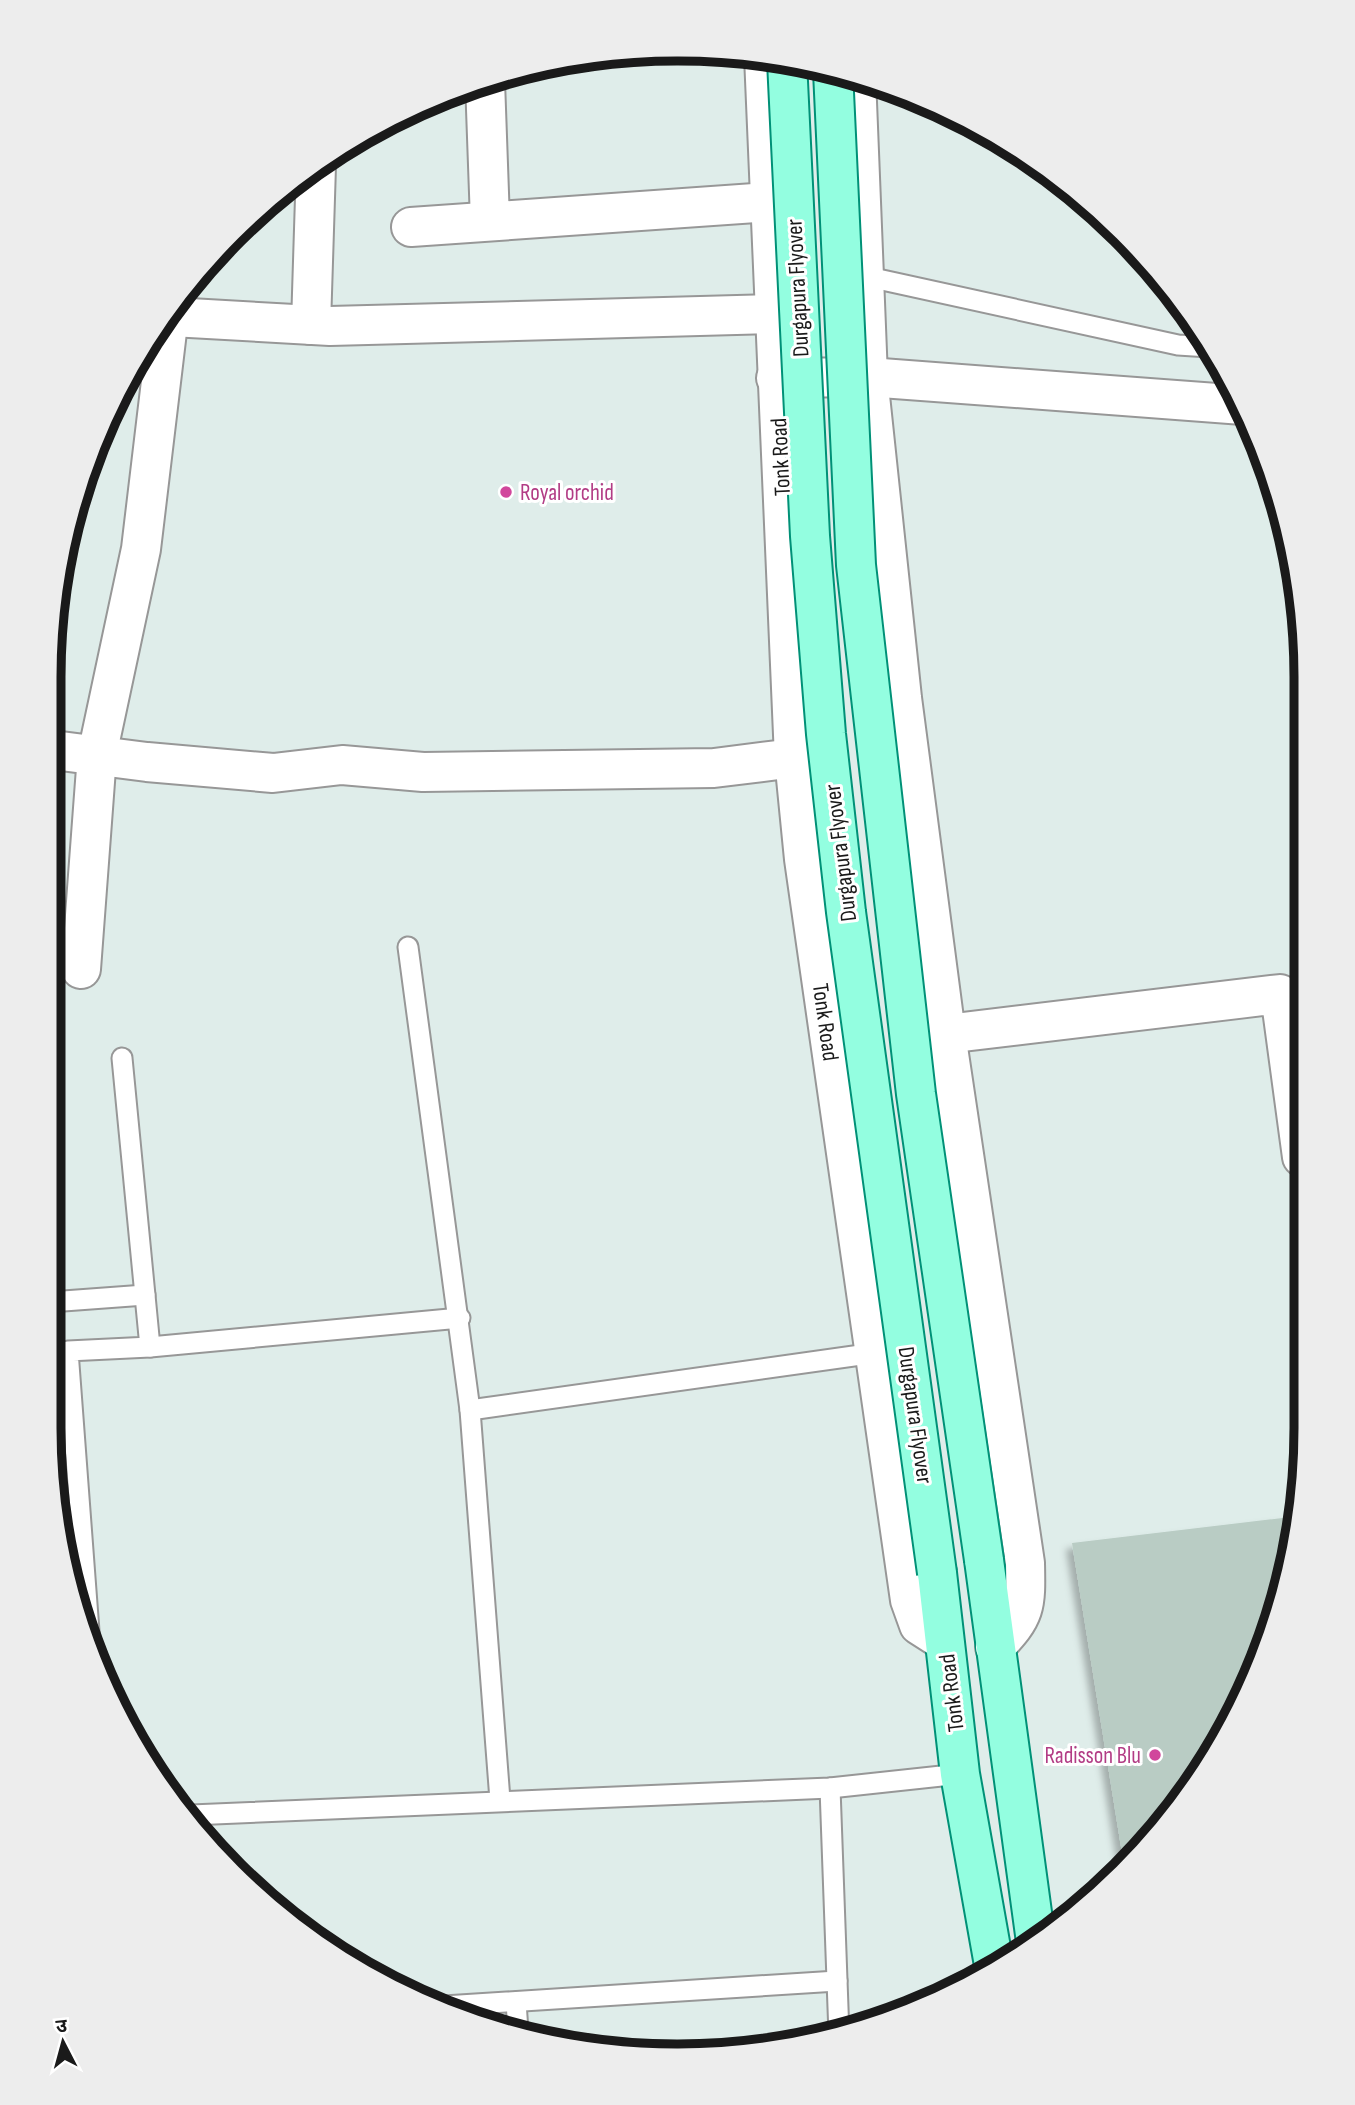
<svg xmlns="http://www.w3.org/2000/svg" width="1355" height="2105" viewBox="0 0 1355 2105" font-family="'Sofia Sans Condensed','Noto Sans Devanagari',sans-serif">
	<defs>
		<filter id="shadow"><feDropShadow dx="-6" dy="6" stdDeviation="3.5" flood-color="#0004"/></filter>
	</defs>
	<rect width="100%" height="100%" fill="#dfedea"/>
	<path fill="#b9ccc4" filter="url(#shadow)" d="M1299 1516 1258 1668 1150 1842 1124 1865 1072 1543Z"/>
	<g fill="none" stroke-linecap="round" stroke-linejoin="round">
		<g stroke="#979797" stroke-width="23">
			<g id="service">
				<path d="M864 276 1178 345 1209 347"/>
				<path d="M408 947 470 1410 500 1800"/>
				<path d="M50 1302 145 1295"/>
				<path d="M150 1347 460 1318"/>
				<path d="M49 1408H70"/>
				<path d="M470 1410 875 1353"/>
				<path d="M90 1644 68 1351 150 1347 122 1058"/>
				<path d="M830 1788 839 2035"/>
				<path d="M191 1815 830 1788 960 1774"/>
				<path d="M516 2002 518 2031"/>
				<path d="M444 2006 837 1981"/>
			</g>
		</g>
		<g stroke="#979797" stroke-width="42">
			<g id="minor">
				<path d="M485 81 490 221"/>
				<path d="M411 227 769 202"/>
				<path d="M172 317 330 326 774 314"/>
				<path d="M311 325 316 166"/>
				<path d="M776 378 868 377 1243 405"/>
				<path d="M53 750 147 762 273 773 342 765 423 772 714 768 794 758"/>
				<path d="M81 969 97 755 141 549 168 323"/>
				<path d="M946 1034 1280 994 1302 1157"/>
			</g>
		</g>
		<g stroke="#979797" stroke-width="42">
			<g id="tertiary">
				<path d="M764 56 794 758 804 859 910 1600 919 1625 944 1641"/>
				<path d="M856 77 868 377 902 698 946 1034 1025 1563C1026 1608 1026 1615 995 1647"/>
			</g>
		</g>
		<g stroke="#009177" stroke-width="42">
			<g id="primary">
				<path d="M984 1560 1036 1942"/>
				<path d="M937 1573 960 1774 994 1965"/>
			</g>
		</g>
		<use href="#service" stroke="#fff" stroke-width="19"/>
		<use href="#minor" stroke="#fff" stroke-width="38"/>
		<use href="#tertiary" stroke="#fff" stroke-width="38"/>
		<use href="#primary" stroke="#93fee0" stroke-width="38"/>
		<g stroke="#009177" stroke-width="42" stroke-linecap="butt">
			<g id="primary-bridge">
				<path d="M787 61 810 536 826 734 846 912 937 1573"/>
				<path d="M833 71 856 565 916 1094 984 1560"/>
			</g>
		</g>
		<use href="#primary-bridge" stroke="#93fee0" stroke-width="38"/>
	</g>
	<g fill="#d1479c" stroke="#fff" stroke-width="2.5">
		<circle cx="506" cy="492" r="7"/>
		<circle cx="1155" cy="1755" r="7"/>
	</g>
	<g text-anchor="middle" stroke-width="6" stroke-linejoin="round" paint-order="stroke">
		<g font-size="23" fill="#1a1a1a" stroke="#fff">
			<text transform="translate(797 288) rotate(-93)" y="8">Durgapura Flyover</text>
			<text transform="translate(780 457) rotate(-93)" y="8">Tonk Road</text>
			<text transform="translate(840 853) rotate(-97)" y="8">Durgapura Flyover</text>
			<text transform="translate(826 1022) rotate(82)" y="8">Tonk Road</text>
			<text transform="translate(916 1415) rotate(82)" y="8">Durgapura Flyover</text>
			<text transform="translate(951 1693) rotate(-97)" y="8">Tonk Road</text>
		</g>
		<g font-size="23" fill="#b23c85" stroke="#fff" text-anchor="start">
			<text x="520" y="500">Royal orchid</text>
			<text x="1141" y="1763" text-anchor="end">Radisson Blu</text>
		</g>
	</g>
	<path d="M0 0H1355V2105H0ZM677 61H678A616 616 0 0 1 1294 677V1428A616 616 0 0 1 678 2044H677A616 616 0 0 1 61 1428V677A616 616 0 0 1 677 61Z" fill="#ededed" fill-rule="evenodd"/>
	<path fill="none" stroke="#1a1a1a" stroke-width="9" d="M677 61H678A616 616 0 0 1 1294 677V1428A616 616 0 0 1 678 2044H677A616 616 0 0 1 61 1428V677A616 616 0 0 1 677 61Z"/>
	<g transform="translate(63 2042) rotate(354)" stroke="#ffffff" stroke-width="5" paint-order="stroke">
	<path d="M0-5L12 26L0 18L-12 26Z" fill="#1a1a1a"/>
	<text y="-10" font-size="19" font-weight="bold" text-anchor="middle" fill="#1a1a1a">उ</text>
	</g>
</svg>
